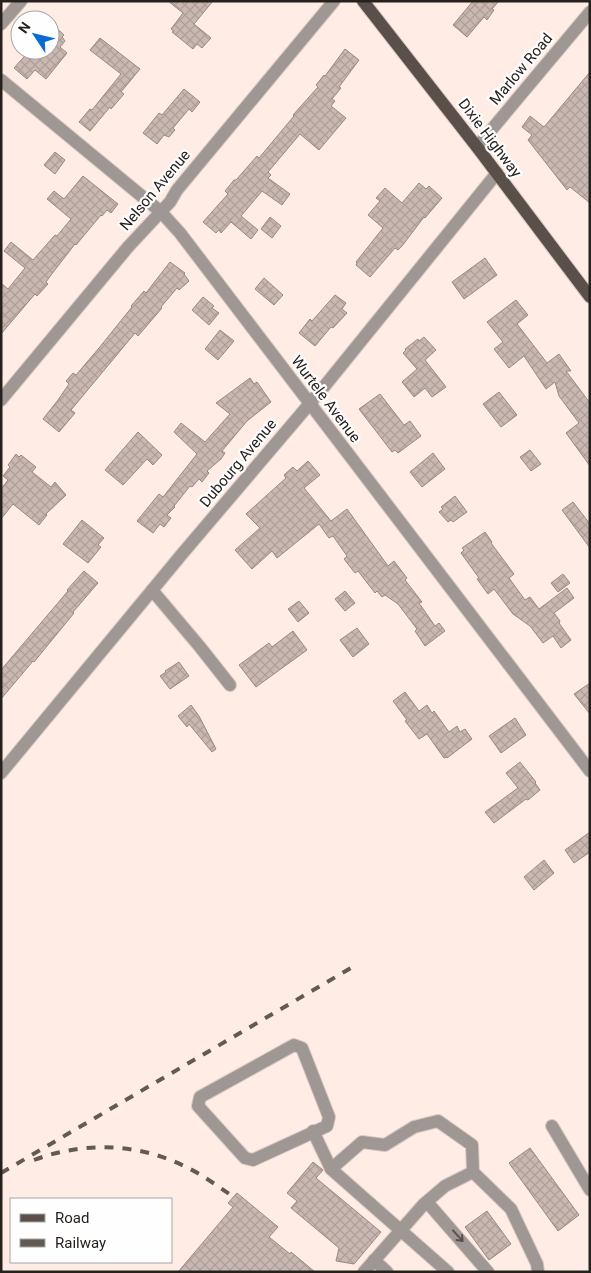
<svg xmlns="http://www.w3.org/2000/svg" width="591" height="1273" viewBox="0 0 591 1273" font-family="Roboto,sans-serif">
	<defs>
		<pattern id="building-cross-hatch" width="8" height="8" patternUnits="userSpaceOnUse" patternTransform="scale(1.25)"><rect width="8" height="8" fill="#c9b8b1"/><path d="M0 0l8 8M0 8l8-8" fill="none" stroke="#ad9e98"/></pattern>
	</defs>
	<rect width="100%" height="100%" fill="#ffede5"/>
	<g fill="url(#building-cross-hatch)" stroke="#988982">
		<path d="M168 1H213L194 24 211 38 202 48 197 44 193 49 172 32 174 31 171 29 183 13Z"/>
		<path d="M473 1H499L492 9 494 10 487 20 484 17 467 37 453 25Z"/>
		<path d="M50 22 64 35 62 37 65 41 60 47 67 53 46 79 35 70 27 79 14 68 30 50H50Z"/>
		<path d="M100 38 140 69 121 92 124 94 111 109 110 107 90 131 79 122 90 109 92 110 121 74 90 50Z"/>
		<path d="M345 49 359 60 339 87 341 88 332 99 335 101 331 106 346 118 319 150 300 134 268 172 271 175 268 178 290 194 282 205 262 191 241 216 258 230 251 239 231 222 221 233 219 230 216 233 203 222 228 194 225 191 234 180H236L257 156 259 158 294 116 293 115 318 87 316 85 324 75 325 76Z"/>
		<path d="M590 72V203L570 187 567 190 528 140 532 135 522 127 530 116 544 127Z"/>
		<path d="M184 89 200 102 192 112 189 109 173 128 175 130 169 137 164 135 157 144 143 133 159 113 162 115Z"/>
		<path d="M55 152 65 160 55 174 44 165Z"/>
		<path d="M83 176 118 204 111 213 107 210 102 216 101 215 76 245 75 244 51 275 46 282 48 284 37 296 35 294 1 334V283L8 289 25 268 4 251 11 242 33 260 55 235 57 236 71 219 47 199 54 191 64 199Z"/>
		<path d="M419 183 426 189 429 186 442 198 425 218 424 217 402 246 398 250 395 248 370 277 356 265 357 263 356 262 383 228 368 215 380 201 376 198 385 188 402 203Z"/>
		<path d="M270 217 281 226 272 238 261 229Z"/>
		<path d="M485 258 497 275 464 299 452 282Z"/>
		<path d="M170 262 185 273 184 274 189 281 179 290 177 288 161 307 162 308 138 336 135 333 71 410 75 413 59 432 43 419 58 400 69 384 66 381 73 373 76 375 99 348 132 307 131 306 144 291 146 293Z"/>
		<path d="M264 278 283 295 274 305 255 289Z"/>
		<path d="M335 295 346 303 342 309 347 313 333 328 331 327 315 346 299 333 310 319 312 321Z"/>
		<path d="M203 297 214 306 212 308 219 313 209 325 192 310Z"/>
		<path d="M516 300 528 315 517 324 547 363 559 354 571 371H566L590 403V466L566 433 579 423 559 396 555 382 546 389 524 356 509 368 494 349 503 342 487 322Z"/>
		<path d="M220 330 234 341 218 360 205 349Z"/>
		<path d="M424 337 436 350 425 360 446 387 432 397 425 388 414 397 402 382 417 369 403 353 406 350 405 349 418 339 419 341Z"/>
		<path d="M250 378 254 384 257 382 271 402 247 421 222 451 225 453 221 459 207 471 209 473 202 482 199 479 192 487 190 486 174 506 175 507 167 515 171 518 164 527 160 524 153 533 137 521 159 494 163 497 197 454 174 432 181 423 205 442 230 414 216 403Z"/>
		<path d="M499 392 517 415 501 427 483 404Z"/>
		<path d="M380 394 404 425 410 421 421 436 398 453 395 450 392 452 359 409Z"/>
		<path d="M138 432 162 455 153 465 147 459 123 485 105 470Z"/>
		<path d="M530 450 541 464 531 471 520 457Z"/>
		<path d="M433 453 445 469 422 487 410 472Z"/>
		<path d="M16 454 19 457 21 455 36 467 32 472 51 487 55 482 66 495 46 514 47 515 39 525 13 504 1 519V489L8 480 3 476 10 467 8 465Z"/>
		<path d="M308 461 320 475 304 488 331 521 347 509 388 566 394 561 407 578 405 580 422 602 419 603 435 626 439 623 445 631 425 646 415 631 417 629 398 604 385 595 382 597 377 591 375 593 358 571 355 573 344 559 347 556 333 536 329 538 319 524 277 558 272 551 252 569 235 550 260 528 246 514 286 478 284 475 293 467 297 471Z"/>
		<path d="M455 496 467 512 453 522 451 520 448 522 439 512 443 509 441 507Z"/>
		<path d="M573 502 590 524V548L562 510Z"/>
		<path d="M82 520 104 538 98 545 101 547 88 563 63 544Z"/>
		<path d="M485 532 492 542 491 543 514 574 509 578 525 600 530 597 539 609 567 588 574 598 554 613 560 621 559 623 571 640 561 648 553 636 543 643 530 626 513 614 494 589 488 594 477 579 479 578 461 553 464 550 462 548Z"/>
		<path d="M84 571 98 583 73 612 74 613 70 618 34 662 33 661 1 699V670L68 591 67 590Z"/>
		<path d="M563 574 570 583 558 592 551 583Z"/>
		<path d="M345 591 355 603 345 611 335 599Z"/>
		<path d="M299 601 309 613 298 622 288 609Z"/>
		<path d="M357 628 369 644 353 657 340 640Z"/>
		<path d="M293 631 307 650 256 687 239 665 269 643 272 647Z"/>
		<path d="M179 662 189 676 170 689 160 676 166 672 165 671Z"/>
		<path d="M590 683V714L574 694Z"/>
		<path d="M405 692 419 711 427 705 432 713 434 711 449 732 457 726 460 732 465 729 472 739 447 758V757L444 758 427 734 419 739 405 721 407 720 393 701Z"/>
		<path d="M191 705 199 716 216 749 212 752 189 724 187 727 178 716Z"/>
		<path d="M515 718 526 735 501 753 489 736Z"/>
		<path d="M520 762 536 782 535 783 540 790 528 800 526 799 494 823 485 812 518 788 506 773Z"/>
		<path d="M590 832V852L574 863 565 850Z"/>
		<path d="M544 860 554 873 534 890 524 877Z"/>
		<path d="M530 1148 579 1215 558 1231 509 1163Z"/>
		<path d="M313 1162 323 1170 316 1178 381 1232 354 1264 336 1261 339 1248 291 1208 297 1201 287 1193Z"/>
		<path d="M237 1193 278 1227 269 1237 290 1254 291 1252 315 1272H178L233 1207 228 1203Z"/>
		<path d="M487 1211 511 1244 489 1260 465 1227Z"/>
	</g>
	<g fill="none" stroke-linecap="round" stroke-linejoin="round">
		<g stroke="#d8c8c1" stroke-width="14">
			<g id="minor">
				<path d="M1 24 21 1"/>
				<path d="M1 80 161 212 180 233 590 771"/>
				<path d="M477 147 590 12"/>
				<path d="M1 400 128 247 170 202 177 190 334 1"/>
				<path d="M152 590 200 647 230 685"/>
				<path d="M1 773 182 554 323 388 497 173"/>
				<path d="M294 1045 302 1048 329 1117 327 1126 253 1160 245 1158 198 1106 200 1097Z"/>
				<path d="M552 1126 590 1190"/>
				<path d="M313 1131 331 1169"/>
				<path d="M427 1202 488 1272"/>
				<path d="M374 1260 387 1272"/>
				<path d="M364 1272 424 1204 445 1186 473 1172 511 1209 537 1264 538 1272"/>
				<path d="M448 1272 331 1169 362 1142 385 1145 414 1127 438 1121 472 1145 473 1172"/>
			</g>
		</g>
		<g stroke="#d8c8c1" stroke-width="14">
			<path id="major" d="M363 1 477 147 590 297"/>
		</g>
		<use href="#minor" stroke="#9e9794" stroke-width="12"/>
		<use href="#major" stroke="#5b4f49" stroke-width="12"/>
		<g stroke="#635a55" stroke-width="4" stroke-dasharray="9 9" stroke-linecap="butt">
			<path d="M34 1160C85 1141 140 1143 188 1168 203 1175 217 1186 231 1195"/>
			<path d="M1 1173 356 965"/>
		</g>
	</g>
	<defs><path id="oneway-shaft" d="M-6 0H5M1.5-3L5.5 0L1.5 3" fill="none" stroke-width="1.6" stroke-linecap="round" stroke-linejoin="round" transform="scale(1.25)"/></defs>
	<use stroke="#57504d" href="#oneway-shaft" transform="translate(458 1236) rotate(48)"/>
	<g text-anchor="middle" stroke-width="4.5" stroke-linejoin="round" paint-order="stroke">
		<g font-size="15" fill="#27211e" stroke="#fefefe">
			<text transform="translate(521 69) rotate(-50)" y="5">Marlow Road</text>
			<text transform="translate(490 138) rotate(53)" y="5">Dixie Highway</text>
			<text transform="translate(155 190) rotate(-50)" y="5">Nelson Avenue</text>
			<text transform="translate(326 399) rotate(53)" y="5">Wurtele Avenue</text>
			<text transform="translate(238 463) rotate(-50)" y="5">Dubourg Avenue</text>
		</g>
	</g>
	<rect width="591" height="1273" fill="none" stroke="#27211e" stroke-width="5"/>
	<rect x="10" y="1198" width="162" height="65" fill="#fefefe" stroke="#a8a6a4"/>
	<rect x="20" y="1214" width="25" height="8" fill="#5b4f49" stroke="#a8a6a4"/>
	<text x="55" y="1223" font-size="15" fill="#27211e">Road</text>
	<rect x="20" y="1239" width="25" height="8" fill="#635a55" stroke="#a8a6a4"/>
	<text x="55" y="1248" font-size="15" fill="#27211e">Railway</text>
	<g transform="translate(35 35) rotate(305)"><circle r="24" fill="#fefefe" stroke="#a8a6a4"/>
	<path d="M0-4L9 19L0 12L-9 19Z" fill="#086ad2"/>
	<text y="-8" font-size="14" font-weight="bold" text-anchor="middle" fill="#27211e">N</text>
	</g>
</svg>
